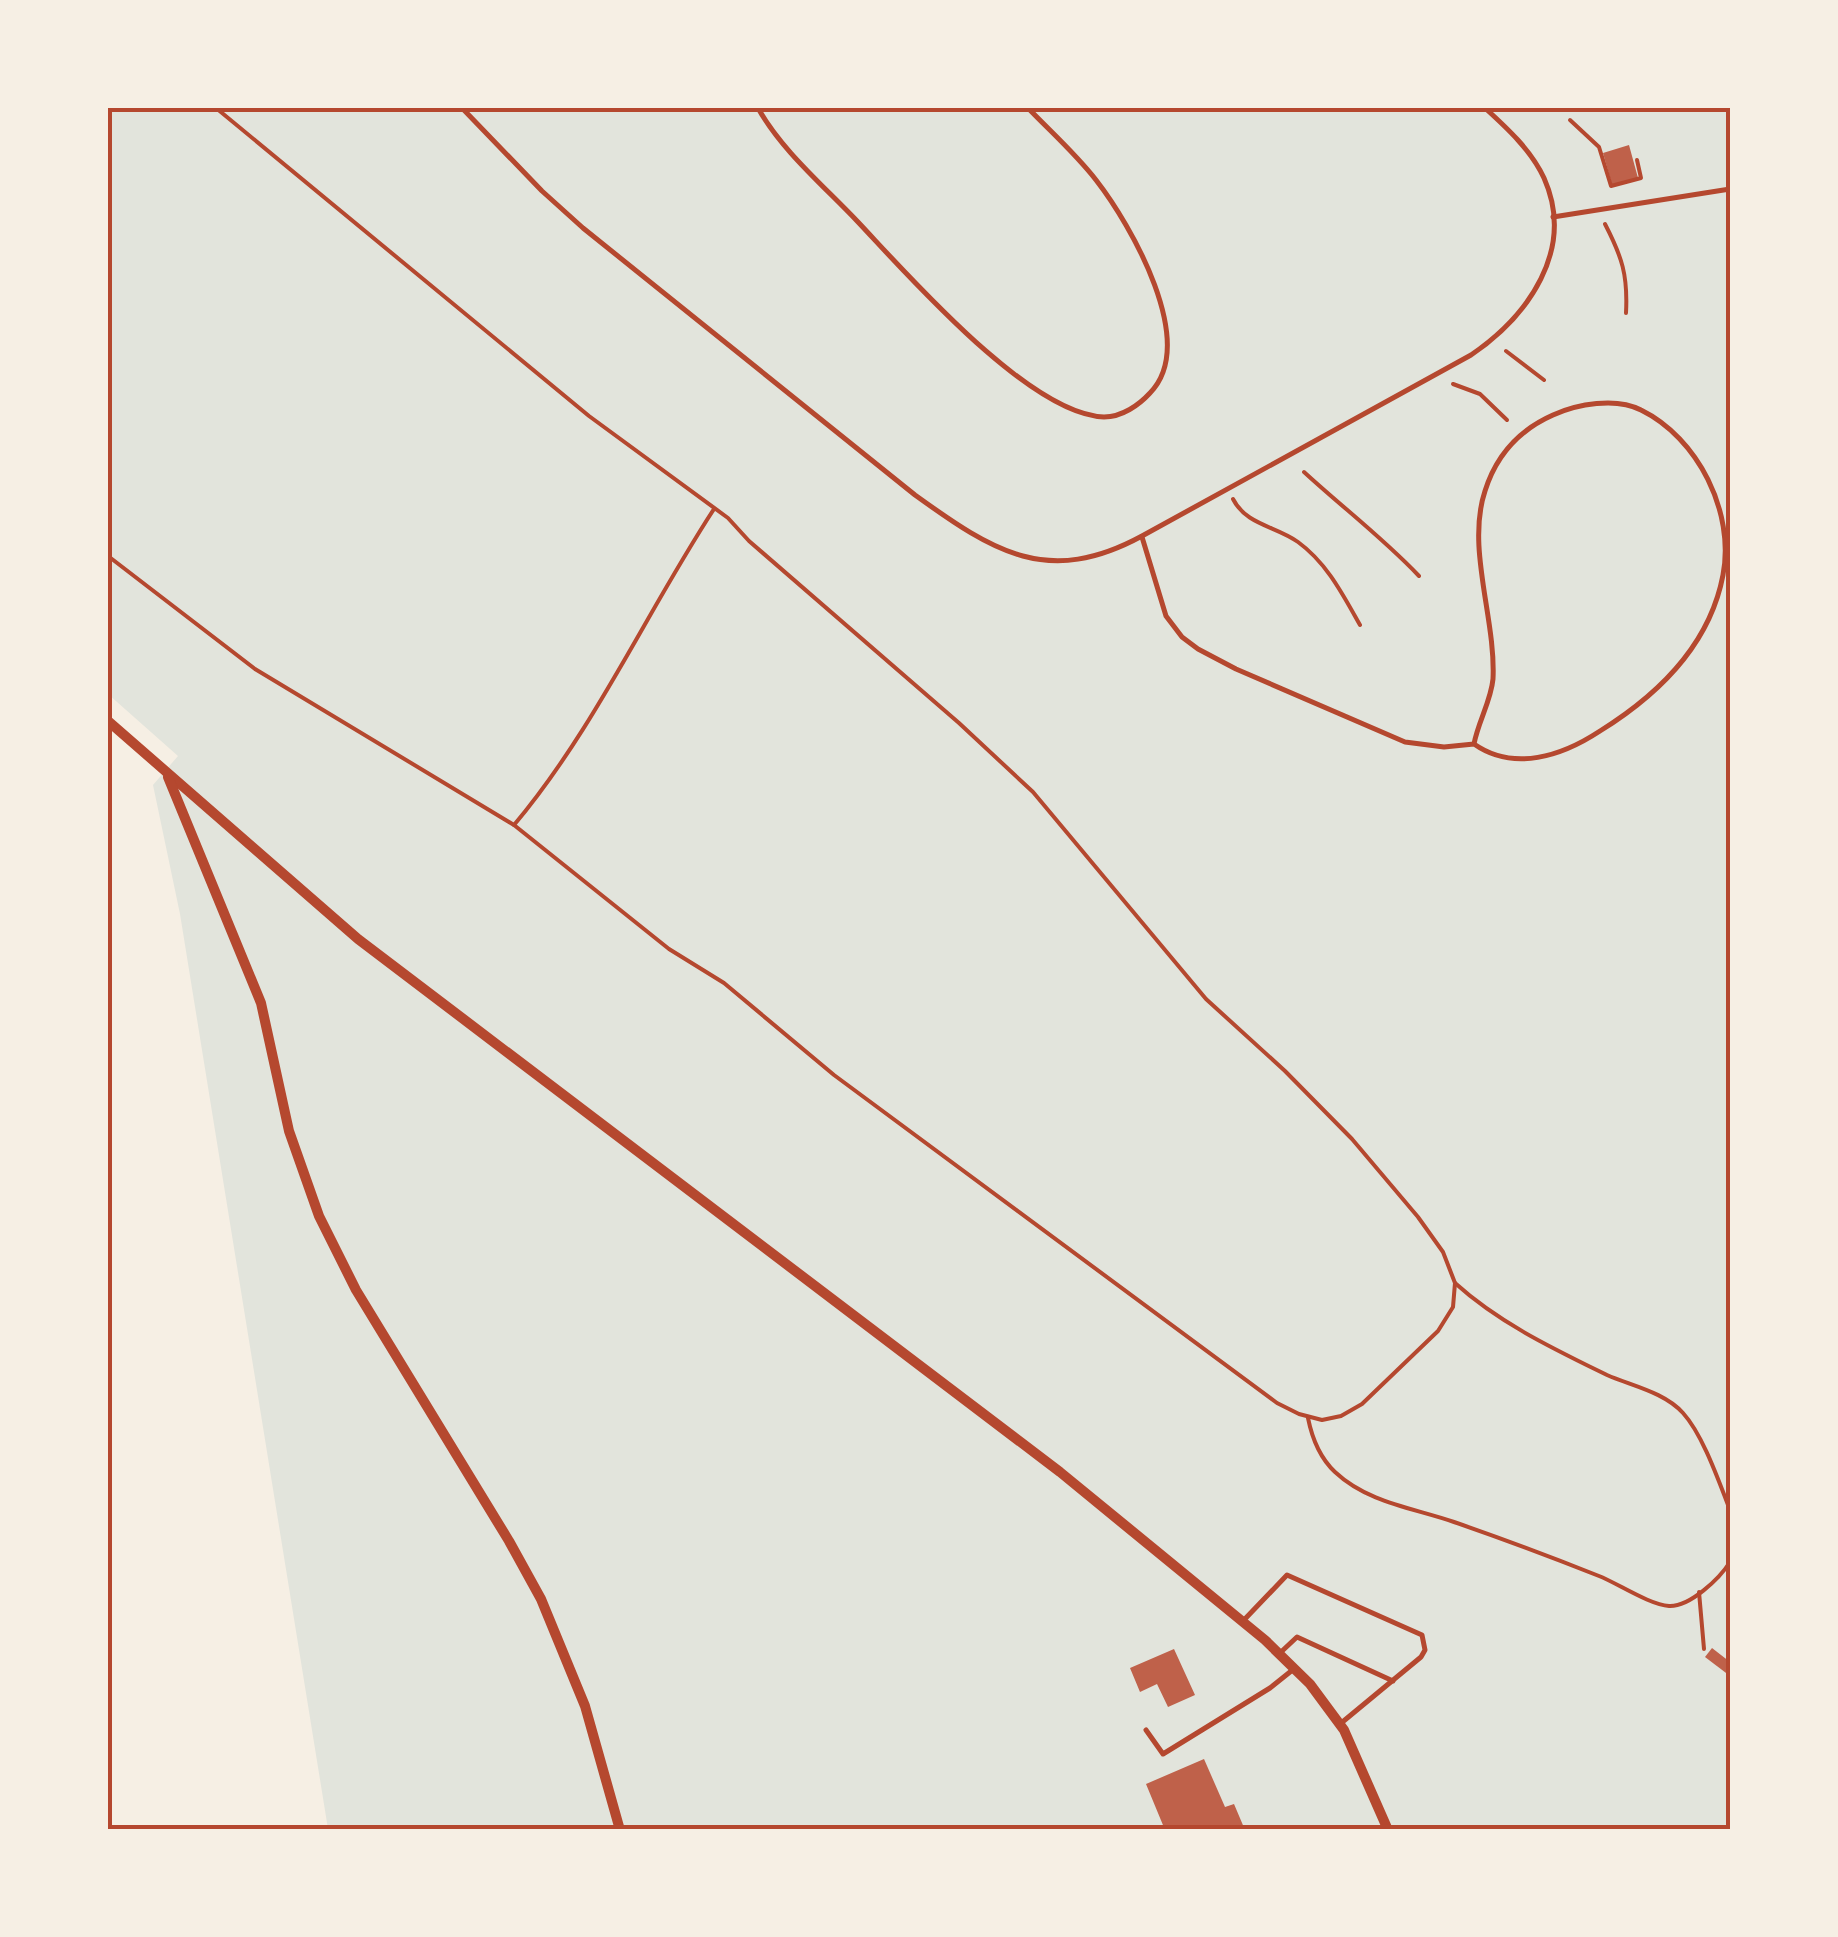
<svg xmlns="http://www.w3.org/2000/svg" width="1838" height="1937" viewBox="0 0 1838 1937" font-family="'PT Serif',serif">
	<rect width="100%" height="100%" fill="#f6efe4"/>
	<path fill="#e2e4dc" d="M108 108H1730V1829H328L180 914 153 785 178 756 108 694Z"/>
	<g fill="#bf614a">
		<path d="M1629 145 1638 178 1612 185 1603 153Z"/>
		<path d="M1712 1648 1730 1662V1676L1705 1657Z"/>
		<path d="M1174 1649 1195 1695 1168 1707 1157 1684 1140 1692 1130 1668Z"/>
		<path d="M1204 1759 1225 1807 1234 1804 1245 1830H1165L1146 1784Z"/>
	</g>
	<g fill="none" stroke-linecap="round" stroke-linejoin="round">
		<g stroke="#b5482f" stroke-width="4">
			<path d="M1570 120 1599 147 1611 186 1641 178 1637 160"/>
			<path d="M1605 224C1622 257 1628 275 1626 313"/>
			<path d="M1506 351 1544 380"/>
			<path d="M1453 384 1480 394 1507 420"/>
			<path d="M1304 472C1342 507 1383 538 1419 576"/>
			<path d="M1233 499C1246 525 1276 526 1298 542 1327 563 1343 595 1360 625"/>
			<path d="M108 556 255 669 514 825 669 949 724 983 834 1075 1277 1403 1299 1414 1322 1420 1341 1416 1362 1404 1438 1331 1453 1307 1455 1283 1443 1252 1418 1217 1352 1139 1285 1071 1206 999 1033 792 959 723 749 541 728 518 589 416 216 108"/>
			<path d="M514 825C594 730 646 613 714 509"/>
			<path d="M1455 1283C1499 1323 1554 1349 1607 1375 1632 1386 1664 1392 1683 1413 1703 1435 1719 1482 1730 1510"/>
			<path d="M1308 1418C1312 1438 1319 1457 1335 1472 1368 1503 1414 1508 1454 1522 1503 1539 1551 1557 1599 1576 1617 1583 1650 1605 1669 1606 1690 1607 1720 1578 1730 1562"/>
			<path d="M1699 1592 1704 1649"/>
		</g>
		<g stroke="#b5482f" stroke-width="5">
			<path d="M462 108 542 191 583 228 915 495C994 552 1048 587 1142 536L1471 355C1528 316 1576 250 1544 178 1531 150 1507 128 1485 108"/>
			<path d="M758 108C782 151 824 186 858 222 908 275 1030 415 1104 417 1122 417 1139 405 1150 393 1199 343 1131 225 1096 180 1076 154 1050 131 1028 108"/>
			<path d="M1553 217 1730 189"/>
			<path d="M1142 537 1166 616 1182 637 1198 649 1236 669 1405 742 1444 747 1474 744C1514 772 1562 756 1600 731 1658 695 1710 644 1723 575 1735 512 1698 438 1641 410 1616 397 1577 404 1553 415 1519 430 1496 456 1485 491 1466 548 1496 619 1493 679 1491 701 1478 722 1474 744"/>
			<path d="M1243 1621 1287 1575 1422 1635 1425 1650 1421 1657 1340 1724"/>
			<path d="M1281 1652 1297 1637 1393 1681"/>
			<path d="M1146 1730 1163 1754 1270 1688 1295 1668"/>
		</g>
		<g stroke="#b5482f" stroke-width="10">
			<path d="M108 721 358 939 1060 1472 1265 1640 1310 1684 1344 1730 1388 1830"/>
			<path d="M168 777 261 1003 289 1131 319 1216 356 1290 509 1541 541 1599 585 1706 620 1830"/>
		</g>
	</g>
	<rect width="1838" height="1937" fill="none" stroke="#f6efe4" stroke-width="220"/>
	<rect x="110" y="110" width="1618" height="1717" fill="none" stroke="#b5482f" stroke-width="4"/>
</svg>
